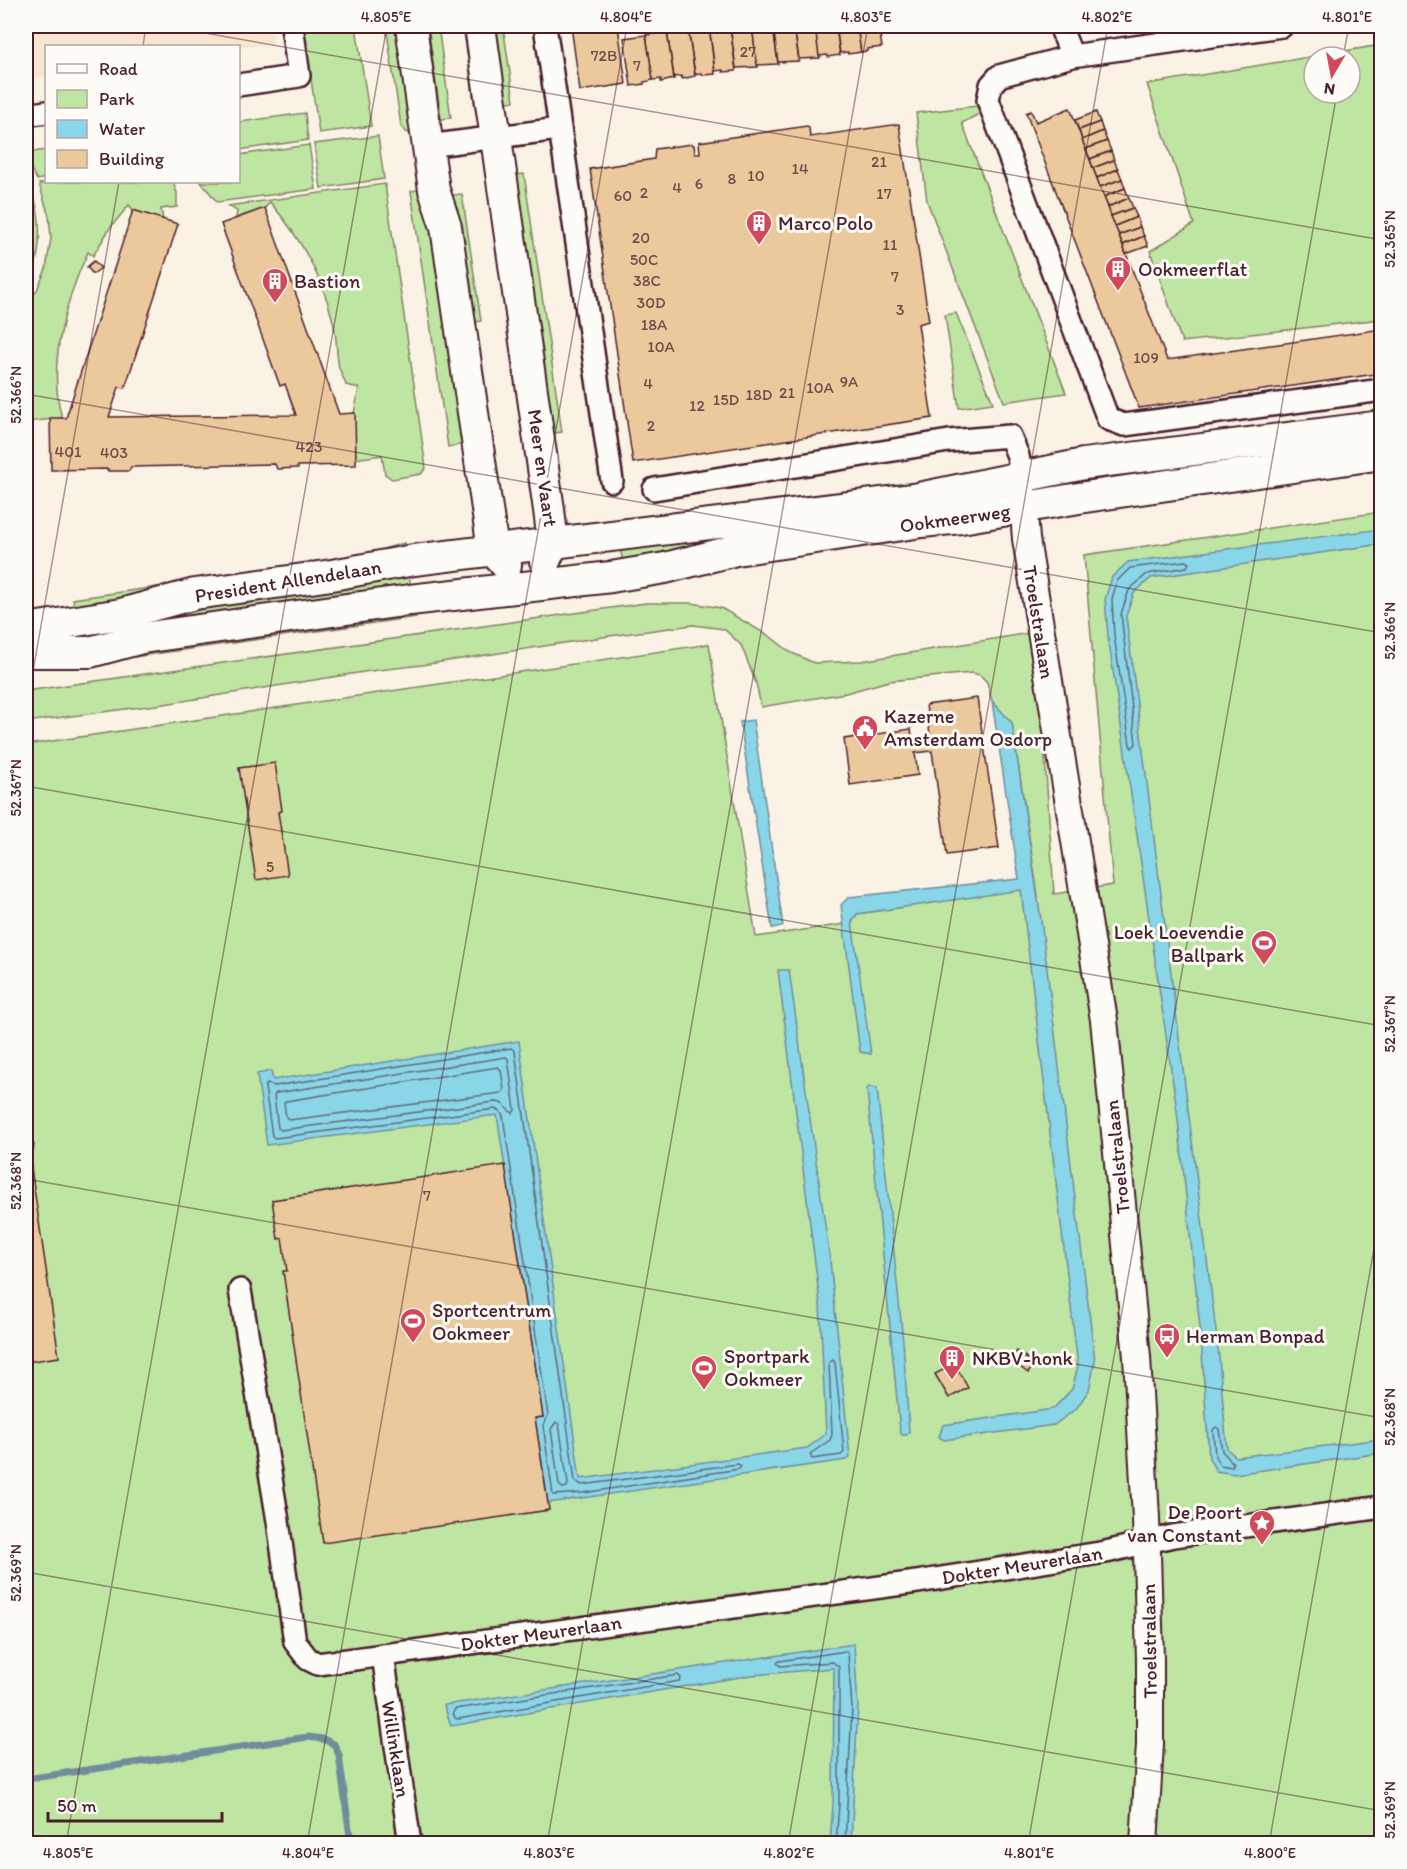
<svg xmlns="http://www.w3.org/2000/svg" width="1407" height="1869" viewBox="0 0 1407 1869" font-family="Itim,sans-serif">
	<rect width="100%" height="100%" fill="#faf2e5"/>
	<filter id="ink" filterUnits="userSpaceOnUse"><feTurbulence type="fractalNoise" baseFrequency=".0167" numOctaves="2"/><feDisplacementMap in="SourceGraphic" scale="12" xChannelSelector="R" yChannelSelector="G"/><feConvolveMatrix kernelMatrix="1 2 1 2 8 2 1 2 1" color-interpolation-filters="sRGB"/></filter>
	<g filter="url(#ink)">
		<path fill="#f6e6cf" d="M26 26H271L274 43 239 48 238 46H46V76L28 78 26 61Z"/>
		<g fill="#bee5a1" stroke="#848266" stroke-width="1.5" fill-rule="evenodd">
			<path d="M303 26H356L371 126 319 133Z"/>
			<path d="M386 26H405L412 134 406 132 401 126Z"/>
			<path d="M428 26H438L451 118 441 119Z"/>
			<path d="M463 26H474L486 112 476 114Z"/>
			<path d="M486 26H503L514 101 497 104Z"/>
			<path d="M1381 45V319L1182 342 1150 251 1194 224 1147 84ZM1314 57H1350V93H1314Z"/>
			<path d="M977 106 979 114 962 123 1066 393 1004 402 927 201 916 113Z"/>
			<path d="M305 113 308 140 239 150V122Z"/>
			<path d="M378 136 384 179 321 188 314 144Z"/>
			<path d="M309 145 316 189 217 202 201 182H238L239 155Z"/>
			<path d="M46 150V178L37 180 26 160V153Z"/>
			<path d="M524 174 562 432 546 434 507 176Z"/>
			<path d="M57 182H173L177 193V207L161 209 163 220 133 210 129 205 110 228 93 256 88 252C65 301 47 365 62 418L26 422V307L37 290 46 269 51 238 49 216 39 184Z"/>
			<path d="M385 184 426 468 421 474 392 479 385 474 382 455 355 459 354 413 359 388 346 385C344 379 341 373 339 368 336 353 337 336 333 321 322 276 300 237 270 202L265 208 236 218 237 211 228 206Z"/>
			<path d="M26 186C44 203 42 254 31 276L30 250 26 234Z"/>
			<path d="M428 188 465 444 448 447 411 191Z"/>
			<path d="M462 194 481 321 471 323 444 196Z"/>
			<path d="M956 313 993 403 959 408 945 315Z"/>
			<path d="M875 512 624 567 620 548Z"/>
			<path d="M1381 512V1843H26V745L709 644 756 937 852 923 857 914 1021 889 1038 896 1012 723 992 701 987 682 980 675 972 673 889 681 846 693 761 707 756 683 741 645 724 629 693 625 609 636 422 665 370 671 164 704 26 722V691L646 603H692L721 608 771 637 790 652 814 663 861 661 1029 633 1042 711 1054 894 1113 885 1084 555Z"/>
			<path d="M404 543 406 553 75 615 73 599 346 560Z"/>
			<path d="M408 568 411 589 71 640 67 629Z"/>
			<path d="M415 611 416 617 91 663 90 658Z"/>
		</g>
		<g fill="#89d6e8" stroke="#708d9c" stroke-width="1.5">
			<path d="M1381 529V544L1151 578 1134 593 1126 616 1218 1347 1227 1449 1236 1457 1381 1439V1453L1235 1474 1216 1471 1209 1458 1201 1337 1177 1111 1108 636 1105 599 1112 577 1128 562Z"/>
			<path d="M992 701 1012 723 1041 920 1095 1361 1089 1390 1076 1409 1054 1425 944 1440 939 1437 943 1425 1053 1409 1072 1389 1078 1366 1021 890 857 914 852 922 871 1054 860 1052 841 905 849 897 1019 879Z"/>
			<path d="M753 720 783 926 772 928 740 722Z"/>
			<path d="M778 970H789L830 1260 850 1457 846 1460 548 1503 535 1418 543 1417 497 1115 267 1145 257 1074 271 1071 273 1080 519 1041 580 1479 807 1448 826 1434 820 1303Z"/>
			<path d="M869 1087 877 1088 903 1341 909 1432 907 1435H902L900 1431 867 1089Z"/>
			<path d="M854 1644 858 1707 851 1843H830L833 1805 834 1668 752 1675 451 1726 444 1705Z"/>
		</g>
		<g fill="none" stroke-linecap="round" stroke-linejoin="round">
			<g stroke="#636877" stroke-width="1.5">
				<path d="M1185 561 1189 563 1187 567 1147 574 1129 590 1121 614 1136 744 1132 748 1130 745 1114 635 1112 599 1117 581 1130 568Z"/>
				<path d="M511 1048 515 1051 575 1481 582 1485 738 1464 741 1466 739 1469 583 1493 553 1495 543 1425 548 1415 503 1116 500 1111 495 1109 275 1138 272 1136 265 1087 267 1084 275 1086Z"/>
				<path d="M506 1057 508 1059 515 1110 513 1113C506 1111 506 1102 495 1102L281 1130 278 1128 274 1096 276 1093Z"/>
				<path d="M498 1067 501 1070 504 1090 501 1093 289 1120 286 1117 284 1103 286 1101Z"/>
				<path d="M833 1360 835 1363 844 1452 841 1455 812 1459 810 1454 830 1440 832 1435 829 1363Z"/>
				<path d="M556 1422 559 1424 568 1484 567 1487 563 1488 559 1485 551 1429Z"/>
				<path d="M1216 1427 1219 1429 1222 1451 1233 1463 1232 1467 1220 1465 1215 1456 1213 1430Z"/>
				<path d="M678 1675 681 1678 679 1681 458 1719 455 1718 453 1713 455 1709Z"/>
				<path d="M836 1844 839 1805V1667L833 1662 780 1666 777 1663 779 1661 846 1651 848 1654 852 1708 845 1844"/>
			</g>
			<path stroke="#708d9c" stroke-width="7" d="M26 1779 308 1737 323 1739 334 1744 339 1755 351 1844"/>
		</g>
		<g fill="#ecc99d" stroke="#4a1f2b" stroke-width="1.5">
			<path d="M39 26H38H66L53 30Z"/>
			<path d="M571 26H618L626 84 580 91Z"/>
			<path d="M709 26H730L736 71 723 72V70L715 71Z"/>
			<path d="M709 26 715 74 703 75 702 73 695 74 688 29Z"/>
			<path d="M730 26H752L758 67 736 68Z"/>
			<path d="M752 26H773L778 64 757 65Z"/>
			<path d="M773 26H794L799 61 778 62Z"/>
			<path d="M794 26H815L820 58 799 59Z"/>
			<path d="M815 26H836L840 55 828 57 827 55 819 56Z"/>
			<path d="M836 26H857L861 52 848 54V52L840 53Z"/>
			<path d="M857 26H881V28L879 29 882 47 867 49V51L861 52Z"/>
			<path d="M1082 26H1136L1085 33Z"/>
			<path d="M688 29 695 76 682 79V76L674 77 667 32Z"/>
			<path d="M667 32 674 79 661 82V79L653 80 646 35Z"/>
			<path d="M646 35 653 80 644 82V84L631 86 624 38Z"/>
			<path d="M1070 108 1167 360 1382 329V373L1139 408 1026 113 1031 111 1036 122Z"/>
			<path d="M1096 112 1100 122 1079 130 1075 120Z"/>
			<path d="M1100 122 1103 131 1082 140 1079 130Z"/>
			<path d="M899 124 929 321 918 324 932 418 633 463 590 169 654 159 655 149 692 144 694 145 695 154 700 153 699 142 807 126 809 128 810 137Z"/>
			<path d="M1103 131 1107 141 1086 149 1082 140Z"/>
			<path d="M1107 141 1111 151 1090 159 1086 149Z"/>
			<path d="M1111 151 1114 160 1093 168 1090 159Z"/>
			<path d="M1114 160 1118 169 1097 178 1093 168Z"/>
			<path d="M1118 169 1122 179 1100 187 1097 178Z"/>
			<path d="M1122 179 1125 188 1104 197 1100 187Z"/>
			<path d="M1125 188 1129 198 1108 207 1104 197Z"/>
			<path d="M1129 198 1133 208 1111 216 1108 207Z"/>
			<path d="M265 208 339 414 355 413 356 465 298 466V468L277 469 275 464 131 467 129 471H108V469L51 470 50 418H66L133 210 178 224 125 388 119 387 109 417 296 415 285 384 280 386 221 224Z"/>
			<path d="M1133 208 1137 217 1115 226 1111 216Z"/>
			<path d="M1137 217 1140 227 1119 235 1115 226Z"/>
			<path d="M1140 227 1144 236 1123 245 1119 235Z"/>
			<path d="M1144 236 1148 246 1126 254 1123 245Z"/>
			<path d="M94 261 101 268 93 274 87 267Z"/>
			<path d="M977 698 999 848 947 855 932 751 915 753 918 775 850 785 844 739 911 729 913 744 931 742 926 705Z"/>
			<path d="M275 763 282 811 278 812 288 875 256 880 239 768Z"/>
			<path d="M26 1112 29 1138 27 1140H30L34 1145 33 1151 29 1154 59 1357 26 1362Z"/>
			<path d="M505 1165 543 1417 535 1418 549 1510 323 1543 283 1271H287L282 1238 278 1239 272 1200Z"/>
			<path d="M1017 1351 1035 1364 1028 1373 1011 1360Z"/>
			<path d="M955 1364 968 1388 949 1398 935 1374Z"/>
		</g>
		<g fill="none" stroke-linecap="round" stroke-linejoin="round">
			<g stroke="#4a1f2b" stroke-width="26">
				<g id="minor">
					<path d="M545 26 612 481"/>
					<path d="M1060 26 1072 56 1282 26"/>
					<path d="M1072 56 999 76 991 85 988 100 1108 419 1124 425 1382 390"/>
					<path d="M238 85 299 76 292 26"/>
					<path d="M26 115 46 112"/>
					<path d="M428 146 559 129"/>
					<path d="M654 489 949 441 1010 436 1018 456 1021 475"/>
					<path d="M240 1290 278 1521 295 1642 308 1659 318 1664 917 1582 1106 1552 1173 1536 1382 1507"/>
					<path d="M383 1655 410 1844"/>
				</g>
			</g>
			<g stroke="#4a1f2b" stroke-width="30">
				<path id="tertiary" d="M1022 488 1026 539 1104 1020 1137 1357 1146 1518 1150 1660V1744L1144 1844"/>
			</g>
			<g stroke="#4a1f2b" stroke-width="34">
				<g id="secondary">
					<path d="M411 26 434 190 446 227 493 550 506 565"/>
					<path d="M480 26 549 510 553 543 545 561"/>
					<path d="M26 629 121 614 195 594 332 575 414 560 874 504 919 498 1084 464 1382 426"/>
					<path d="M26 652H90L142 638 410 600 611 577 665 568 736 550 922 522 961 518 1085 497 1382 454"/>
				</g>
			</g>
			<use href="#minor" stroke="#fdfcf7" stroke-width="21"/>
			<use href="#tertiary" stroke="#fdfcf7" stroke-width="26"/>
			<use href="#secondary" stroke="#fdfcf7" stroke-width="30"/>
		</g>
	</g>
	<path fill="none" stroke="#4a1f2b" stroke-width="1.5" stroke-opacity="0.45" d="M165 26 1382 240M143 46 146 26M1343 57 1349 26M26 394 1382 633M26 711 119 182M26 786 1382 1026M26 1179 1382 1418M26 1572 1382 1811M66 1844 387 26M307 1844 627 26M547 1844 868 26M788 1844 1108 26M1028 1844 1337 93M1269 1844 1382 1203"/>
	<defs>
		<g id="building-pin" transform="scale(1.35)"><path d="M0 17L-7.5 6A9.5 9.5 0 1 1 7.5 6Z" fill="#d1495b" stroke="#fdfcf7"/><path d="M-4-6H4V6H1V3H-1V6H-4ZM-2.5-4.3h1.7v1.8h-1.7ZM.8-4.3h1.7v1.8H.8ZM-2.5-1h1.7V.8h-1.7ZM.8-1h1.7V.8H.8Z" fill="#fff"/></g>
		<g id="civic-pin" transform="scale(1.35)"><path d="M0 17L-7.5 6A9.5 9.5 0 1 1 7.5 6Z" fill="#d1495b" stroke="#fdfcf7"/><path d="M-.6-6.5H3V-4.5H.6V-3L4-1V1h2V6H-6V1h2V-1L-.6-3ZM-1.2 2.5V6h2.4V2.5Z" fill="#fff"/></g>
		<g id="stadium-pin" transform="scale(1.35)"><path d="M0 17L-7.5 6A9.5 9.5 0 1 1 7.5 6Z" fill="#d1495b" stroke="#fdfcf7"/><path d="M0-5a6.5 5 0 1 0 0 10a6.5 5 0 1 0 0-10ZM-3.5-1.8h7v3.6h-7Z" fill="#fff"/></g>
		<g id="bus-pin" transform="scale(1.35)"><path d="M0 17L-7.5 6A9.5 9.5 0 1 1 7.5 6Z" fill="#d1495b" stroke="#fdfcf7"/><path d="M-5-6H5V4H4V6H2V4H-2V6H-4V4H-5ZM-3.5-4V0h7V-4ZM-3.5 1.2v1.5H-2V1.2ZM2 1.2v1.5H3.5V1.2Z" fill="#fff"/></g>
		<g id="sight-pin" transform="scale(1.35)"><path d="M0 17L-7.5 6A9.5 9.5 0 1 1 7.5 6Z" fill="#d1495b" stroke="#fdfcf7"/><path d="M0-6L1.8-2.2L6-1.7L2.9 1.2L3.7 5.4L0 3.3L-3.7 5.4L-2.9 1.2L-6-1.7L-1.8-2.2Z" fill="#fff"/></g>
	</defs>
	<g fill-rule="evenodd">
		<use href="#building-pin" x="759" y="223"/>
		<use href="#building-pin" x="1118" y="269"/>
		<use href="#building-pin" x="275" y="281"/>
		<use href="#civic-pin" x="865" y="728"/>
		<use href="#stadium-pin" x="1264" y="943"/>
		<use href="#stadium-pin" x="413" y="1321"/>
		<use href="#bus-pin" x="1167" y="1336"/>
		<use href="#building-pin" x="952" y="1358"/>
		<use href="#stadium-pin" x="704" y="1368"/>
		<use href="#sight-pin" x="1262" y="1523"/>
	</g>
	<g text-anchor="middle" stroke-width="6" stroke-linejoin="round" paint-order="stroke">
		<g font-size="16" fill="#724a48">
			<text x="748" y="57">27</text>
			<text x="604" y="61">72B</text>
			<text x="637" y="71">7</text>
			<text x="879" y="167">21</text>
			<text x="800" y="174">14</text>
			<text x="756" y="181">10</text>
			<text x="732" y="184">8</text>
			<text x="699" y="189">6</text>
			<text x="677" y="193">4</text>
			<text x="644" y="198">2</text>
			<text x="884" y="199">17</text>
			<text x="623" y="201">60</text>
			<text x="641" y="243">20</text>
			<text x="890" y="250">11</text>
			<text x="644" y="265">50C</text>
			<text x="895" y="282">7</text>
			<text x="647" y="286">38C</text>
			<text x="651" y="308">30D</text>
			<text x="900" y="315">3</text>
			<text x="654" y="330">18A</text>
			<text x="661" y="352">10A</text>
			<text x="1146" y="363">109</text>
			<text x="849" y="387">9A</text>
			<text x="648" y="389">4</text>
			<text x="820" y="393">10A</text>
			<text x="787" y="398">21</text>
			<text x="759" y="400">18D</text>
			<text x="726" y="405">15D</text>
			<text x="697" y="411">12</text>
			<text x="651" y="431">2</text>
			<text x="309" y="452">423</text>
			<text x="68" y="457">401</text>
			<text x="114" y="458">403</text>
			<text x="270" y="872">5</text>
			<text x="427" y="1201">7</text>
		</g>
		<g font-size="20" fill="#4a1f2b" stroke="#fdfcf7" text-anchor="start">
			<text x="778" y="230">Marco Polo</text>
			<text x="1138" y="276">Ookmeerflat</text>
			<text x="294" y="288">Bastion</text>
			<text x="884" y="723">Kazerne<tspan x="884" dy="23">Amsterdam Osdorp</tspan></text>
			<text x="1244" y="939" text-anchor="end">Loek Loevendie<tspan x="1244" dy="23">Ballpark</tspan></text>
			<text x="432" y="1317">Sportcentrum<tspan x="432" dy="23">Ookmeer</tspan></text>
			<text x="1186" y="1343">Herman Bonpad</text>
			<text x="724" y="1363">Sportpark<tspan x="724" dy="23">Ookmeer</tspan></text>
			<text x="972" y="1365">NKBV-honk</text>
			<text x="1242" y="1519" text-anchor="end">De Poort<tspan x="1242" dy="23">van Constant</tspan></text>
		</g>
		<g font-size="20" fill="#4a1f2b" stroke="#fdfcf7">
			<text transform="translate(543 468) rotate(82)" y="7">Meer en Vaart</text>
			<text transform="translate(955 518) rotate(-8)" y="7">Ookmeerweg</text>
			<text transform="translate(288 581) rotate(-9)" y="7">President Allendelaan</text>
			<text transform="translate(1039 622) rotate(81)" y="7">Troelstralaan</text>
			<text transform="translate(1117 1157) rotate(-96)" y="7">Troelstralaan</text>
			<text transform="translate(1022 1565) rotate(-9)" y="7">Dokter Meurerlaan</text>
			<text transform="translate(541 1633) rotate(-8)" y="7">Dokter Meurerlaan</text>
			<text transform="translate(1149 1641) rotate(-91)" y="7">Troelstralaan</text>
			<text transform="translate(396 1749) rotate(81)" y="7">Willinklaan</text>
		</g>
	</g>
	<rect width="1407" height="1869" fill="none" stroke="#fdfcf7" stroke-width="66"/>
	<rect x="45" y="45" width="195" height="138" fill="#fdfcf7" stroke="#b5a4a5" stroke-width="1.5"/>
	<rect x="57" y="64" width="30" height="9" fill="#fdfcf7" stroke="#b5a4a5" stroke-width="1.5"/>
	<text x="99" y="75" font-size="18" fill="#4a1f2b">Road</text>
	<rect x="57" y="90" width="30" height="18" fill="#bee5a1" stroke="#b5a4a5" stroke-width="1.5"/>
	<text x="99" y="105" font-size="18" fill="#4a1f2b">Park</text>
	<rect x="57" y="120" width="30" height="18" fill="#89d6e8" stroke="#b5a4a5" stroke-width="1.5"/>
	<text x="99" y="135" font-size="18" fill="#4a1f2b">Water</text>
	<rect x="57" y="150" width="30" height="18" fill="#ecc99d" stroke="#b5a4a5" stroke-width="1.5"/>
	<text x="99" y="165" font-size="18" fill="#4a1f2b">Building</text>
	<g transform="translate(1332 75) rotate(190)"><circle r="28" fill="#fdfcf7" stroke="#b5a4a5" stroke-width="1.5"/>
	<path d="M0-4.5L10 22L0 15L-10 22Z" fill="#d1495b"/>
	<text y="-9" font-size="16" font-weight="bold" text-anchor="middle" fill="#4a1f2b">N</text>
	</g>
	<path d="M48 1812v9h174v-9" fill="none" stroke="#4a1f2b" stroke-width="3"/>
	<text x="57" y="1812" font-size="18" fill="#4a1f2b" stroke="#fdfcf7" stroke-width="4.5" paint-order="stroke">50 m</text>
	<rect x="33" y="33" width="1341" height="1803" fill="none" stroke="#4a1f2b" stroke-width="2"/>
	<g font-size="15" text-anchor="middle" fill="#4a1f2b">
		<text x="386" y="22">4.805°E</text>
		<text x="626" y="22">4.804°E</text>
		<text x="866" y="22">4.803°E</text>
		<text x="1107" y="22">4.802°E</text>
		<text x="1347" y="22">4.801°E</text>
		<text transform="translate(1390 239) rotate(-90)" y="5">52.365°N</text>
		<text transform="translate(16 395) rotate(-90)" y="5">52.366°N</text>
		<text transform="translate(1390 631) rotate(-90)" y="5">52.366°N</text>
		<text transform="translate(16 788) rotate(-90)" y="5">52.367°N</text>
		<text transform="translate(1390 1024) rotate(-90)" y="5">52.367°N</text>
		<text transform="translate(16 1181) rotate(-90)" y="5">52.368°N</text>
		<text transform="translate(1390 1417) rotate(-90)" y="5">52.368°N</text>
		<text transform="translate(16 1573) rotate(-90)" y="5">52.369°N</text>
		<text transform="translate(1390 1810) rotate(-90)" y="5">52.369°N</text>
		<text x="68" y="1858">4.805°E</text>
		<text x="308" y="1858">4.804°E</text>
		<text x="549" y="1858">4.803°E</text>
		<text x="789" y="1858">4.802°E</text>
		<text x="1029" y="1858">4.801°E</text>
		<text x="1270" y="1858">4.800°E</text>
	</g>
</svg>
